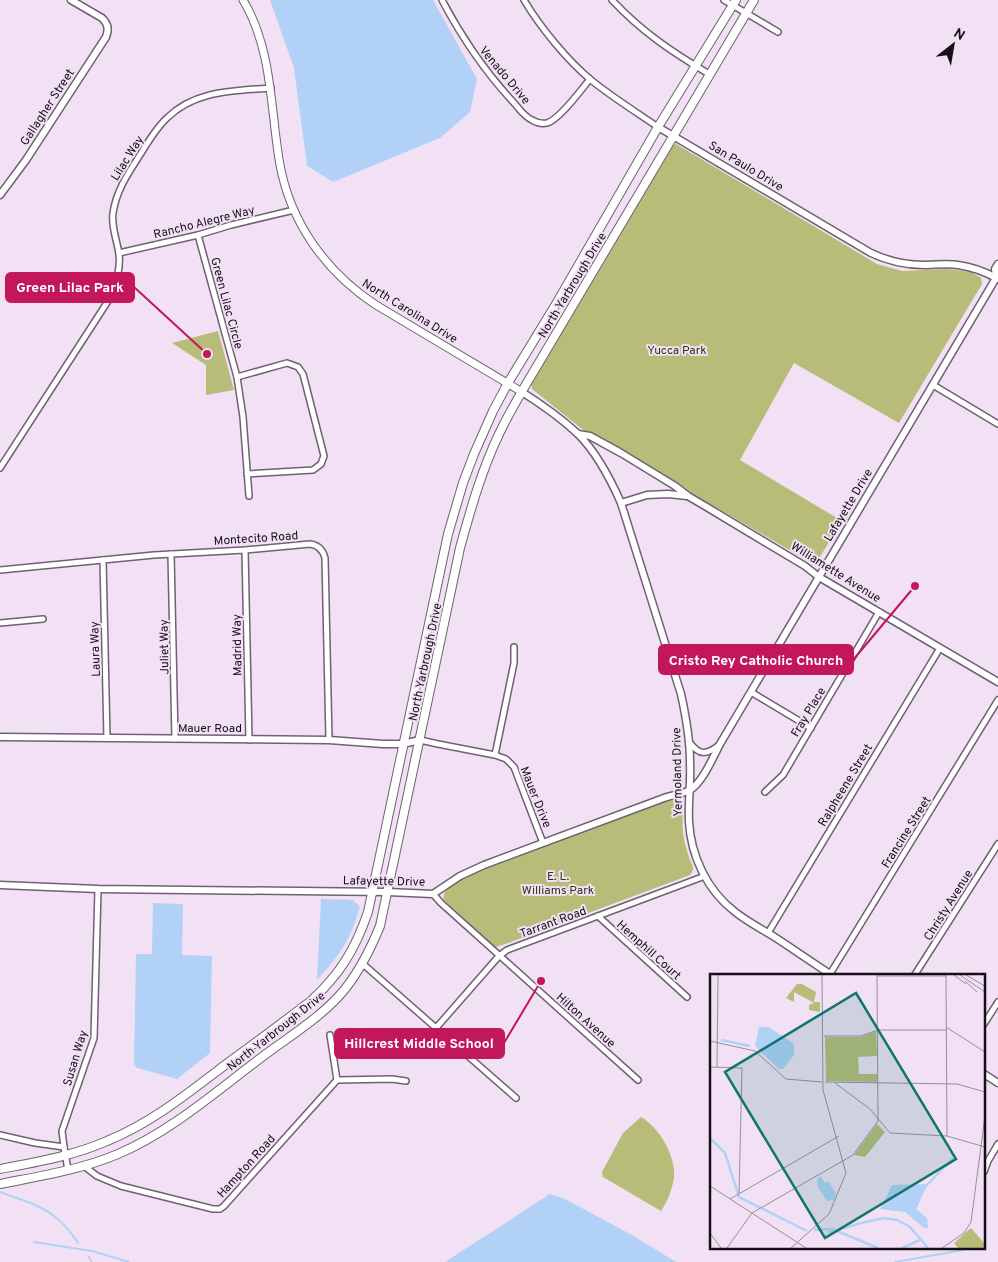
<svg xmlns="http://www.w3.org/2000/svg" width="998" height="1262" viewBox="0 0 998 1262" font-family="Overpass,sans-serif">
	<rect width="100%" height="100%" fill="#f2e1f5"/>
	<g fill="#b8bc79">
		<path d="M676 144 877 264 902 271 947 269 971 272 981 278 982 284 899 423 794 363 740 460 842 521 815 565 582 429 532 389 531 382 670 147Z"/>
		<path d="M218 331 234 390 206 395V365L172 343Z"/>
		<path d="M671 799 679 801C684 809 682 823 683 832 684 842 687 851 690 860 693 866 695 869 690 875L505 944 495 947 443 899 445 892 454 883 469 876 542 847Z"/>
		<path d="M641 1117C660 1128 676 1157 674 1178 672 1190 667 1202 661 1211L603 1177 602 1172 623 1133Z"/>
	</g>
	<g fill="#b2d1f7">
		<path d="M270 0H433L477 79 470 112 440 138 333 182 307 166 294 68Z"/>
		<path d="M321 899 353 900 360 907C357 915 355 923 352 930 344 949 331 965 317 980Z"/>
		<path d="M153 903 183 904 182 955 212 956 210 1053 177 1079 137 1068 134 1064 136 954H152Z"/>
		<path d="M550 1194 563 1198 632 1235 676 1262H445Z"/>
	</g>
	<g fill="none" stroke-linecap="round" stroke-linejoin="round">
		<g stroke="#b2d1f7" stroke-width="2">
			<path d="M0 1192C18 1199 39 1204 54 1216 64 1223 71 1233 78 1243"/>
			<path d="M34 1242 92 1251 129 1262"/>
			<path d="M88 1256 92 1262"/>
			<path d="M895 1262 974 1248"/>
		</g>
		<g stroke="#6f6072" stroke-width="8">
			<g id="minor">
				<path d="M442 0C462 38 486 73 515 104 520 110 525 117 532 120 537 123 542 124 547 123 559 120 581 90 590 79"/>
				<path d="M524 0C540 27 567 60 591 80 612 97 636 112 658 127"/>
				<path d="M612 0C642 32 672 52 709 74"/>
				<path d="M724 0 778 32"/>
				<path d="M198 235 237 377 243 417 249 496"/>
				<path d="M119 253 198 235 231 225 294 210"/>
				<path d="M237 377 287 363 298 367 303 374 324 456 321 464 313 470 247 474"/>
				<path d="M933 385 998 424"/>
				<path d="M0 468 110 298C116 284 121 269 119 254 117 240 111 227 113 213 116 192 127 175 138 158 147 144 155 129 167 118 195 90 234 91 271 88"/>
				<path d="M245 550 249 740"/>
				<path d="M171 554 175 739"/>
				<path d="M103 560 107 738"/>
				<path d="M0 570 154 555 245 550 310 544C318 545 323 550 325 558L329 740"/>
				<path d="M0 623 43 619"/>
				<path d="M751 692 811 728"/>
				<path d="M420 740 438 744 495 755 506 759 514 767 543 843"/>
				<path d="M690 743C699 755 706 755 718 746"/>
				<path d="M495 755 514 663V647"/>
				<path d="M765 792 783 775 879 612"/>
				<path d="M433 894 441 903 638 1080"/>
				<path d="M598 916 687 997"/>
				<path d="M768 933 940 648"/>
				<path d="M363 964 516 1098"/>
				<path d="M830 974 998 700"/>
				<path d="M914 976 998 844"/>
				<path d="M984 1024 998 1002"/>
				<path d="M436 1028 499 956 507 950 705 876"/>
				<path d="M330 1035 337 1080"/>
				<path d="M0 1135 35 1143 64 1147"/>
				<path d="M84 1166 97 1176 121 1186 213 1209H220L224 1206 337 1080 392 1079 406 1081"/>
				<path d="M68 1170 64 1147 62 1131 94 1038 98 889"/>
				<path d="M984 1172 988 1161 998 1144"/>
			</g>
		</g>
		<g stroke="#6f6072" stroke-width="9">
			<g id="tertiary">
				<path d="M658 127 871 253C888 261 905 265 924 265 935 265 947 263 958 265 972 267 986 272 998 279"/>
				<path d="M0 195 26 160 106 37C109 29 108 24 102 18L71 0"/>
				<path d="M996 278 995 269 998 264"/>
				<path d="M522 392C541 404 561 418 578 434 597 453 610 478 621 503L681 694C686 717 690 738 690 762 691 782 688 802 689 822 691 856 707 890 734 911 746 921 760 928 773 936 793 949 813 963 833 976"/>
				<path d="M578 434 590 436 621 453 675 486 688 496 705 506 805 566 819 577 998 682"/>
				<path d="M621 503 647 495 668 494 687 496"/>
				<path d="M0 737 329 740 383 744H403L420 740"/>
				<path d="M0 885 98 889 388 892 433 894 460 876 484 865 664 798C672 795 683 794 690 790 703 782 713 757 720 744L996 278 998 277"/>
				<path d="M984 1074 998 1083"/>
			</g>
		</g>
		<g stroke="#6f6072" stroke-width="9">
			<path id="secondary" d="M243 0C273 50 270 109 280 165 291 224 327 273 376 305L522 392"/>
		</g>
		<g stroke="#6f6072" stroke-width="10">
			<g id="primary">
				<path d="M0 1169C36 1162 73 1156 107 1141 151 1123 187 1094 225 1065 254 1044 282 1023 311 1001 340 974 355 950 368 912L448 534 463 483 474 454 493 411 508 383 559 299 658 127 736 0"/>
				<path d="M0 1184C40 1176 80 1170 118 1154 172 1131 219 1089 266 1054 293 1034 324 1015 345 989 360 970 371 948 380 926L460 548C471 508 482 469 500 432 510 411 522 391 534 371L754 0"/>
			</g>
		</g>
		<use href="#minor" stroke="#fff" stroke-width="5"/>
		<use href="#tertiary" stroke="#fff" stroke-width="6"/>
		<use href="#secondary" stroke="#fff" stroke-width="7"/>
		<use href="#primary" stroke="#fff" stroke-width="8"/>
	</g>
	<g text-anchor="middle" stroke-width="4" stroke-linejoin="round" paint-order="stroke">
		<g font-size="12" fill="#150f16" stroke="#f2e1f5">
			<text transform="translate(505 75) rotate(50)" y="4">Venado Drive</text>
			<text transform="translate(47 107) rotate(-57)" y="4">Gallagher Street</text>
			<text transform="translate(127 158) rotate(-58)" y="4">Lilac Way</text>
			<text transform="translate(746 166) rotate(31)" y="4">San Paulo Drive</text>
			<text transform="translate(204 222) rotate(-14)" y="4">Rancho Alegre Way</text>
			<text transform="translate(572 285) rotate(-59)" y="4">North Yarbrough Drive</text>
			<text transform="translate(227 303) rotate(75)" y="4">Green Lilac Circle</text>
			<text transform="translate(410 311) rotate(32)" y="4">North Carolina Drive</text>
			<text transform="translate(848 505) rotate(-59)" y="4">Lafayette Drive</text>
			<text transform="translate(256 538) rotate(-4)" y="4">Montecito Road</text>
			<text transform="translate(836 572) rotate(32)" y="4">Williamette Avenue</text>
			<text transform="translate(237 645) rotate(-91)" y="4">Madrid Way</text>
			<text transform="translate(164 647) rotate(-91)" y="4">Juliet Way</text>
			<text transform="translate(95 649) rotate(-92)" y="4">Laura Way</text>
			<text transform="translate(425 662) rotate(-78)" y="4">North Yarbrough Drive</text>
			<text transform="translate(808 712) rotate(-59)" y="4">Fray Place</text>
			<text x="210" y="732">Mauer Road</text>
			<text transform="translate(677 772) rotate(-91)" y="4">Yermoland Drive</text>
			<text transform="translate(845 785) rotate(-59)" y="4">Ralpheene Street</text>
			<text transform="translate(536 797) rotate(68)" y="4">Mauer Drive</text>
			<text transform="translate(906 832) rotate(-58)" y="4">Francine Street</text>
			<text transform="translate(384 881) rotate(1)" y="4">Lafayette Drive</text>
			<text transform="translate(948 905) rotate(-58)" y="4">Christy Avenue</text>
			<text transform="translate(553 922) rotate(-20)" y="4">Tarrant Road</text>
			<text transform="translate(649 950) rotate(42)" y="4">Hemphill Court</text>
			<text transform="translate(586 1020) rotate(42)" y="4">Hilton Avenue</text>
			<text transform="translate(276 1031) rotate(-38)" y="4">North Yarbrough Drive</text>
			<text transform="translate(75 1058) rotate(-73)" y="4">Susan Way</text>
			<text transform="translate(246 1166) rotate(-48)" y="4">Hampton Road</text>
		</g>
		<g font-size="12" fill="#30320e" stroke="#f2e1f5">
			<text x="677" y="354">Yucca Park</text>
			<text x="558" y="880">E. L.<tspan x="558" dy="14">Williams Park</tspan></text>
		</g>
	</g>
	<g transform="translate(710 974)">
		<rect width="275" height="275" fill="#f2e1f5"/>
		<path d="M87 10H92L106 18 104 28H110V38L99 36V31L104 29 84 18V28L76 24ZM166 57 167 82 148 83 149 100H167V108L116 107 115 63H151ZM167 150 175 158 155 183 144 181ZM261 254 275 270V274H248L244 269Z" fill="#b8bc79"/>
		<path d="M49 53H59L84 70V81L73 95H69L45 72ZM111 202 115 209 118 207 126 220 124 226 117 227 108 213 107 205ZM215 210 217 212 206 235 217 244 218 254H214L195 238 170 235 182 211Z" fill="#b2d1f7"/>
		<path fill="none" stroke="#b2d1f7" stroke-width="2.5" d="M11 66 40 72M0 164 15 179 29 223 97 257M216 212 243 184M104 256 124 255M127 257 168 274M118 259 151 249 174 244 187 246 200 253 218 274M192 274 210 266"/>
		<path fill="none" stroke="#9a8d9c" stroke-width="1" d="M236 1 237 162M244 1 256 10M250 1 275 18M256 1 275 12M167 2H236M255 7 267 18M236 53 275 78M114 62H151L168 56H236M0 67 45 77 76 105 112 108M0 93 32 94 29 220M7 93 8 1M115 108 247 110 275 118M125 109 160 135 180 159 237 162 275 173M0 212 96 274M20 225 129 162M0 259 11 274M17 274 42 239 143 181 168 147 167 1M81 274 119 240 136 199 113 116 112 1M232 274 254 259 261 248 275 142"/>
		<path fill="#0f766e" fill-opacity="0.15" stroke="#0f766e" stroke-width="2.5" d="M146 19 246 185 115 264 15 98Z"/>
		<rect width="275" height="275" fill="none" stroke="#150f16" stroke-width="2.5"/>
	</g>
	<path fill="none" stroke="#c2185b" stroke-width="2" d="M207 354L134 287M915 586L853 660M541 981L504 1043"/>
	<g fill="#c2185b" stroke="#f2e1f5" stroke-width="2">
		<circle cx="207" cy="354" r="5"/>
		<circle cx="915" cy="586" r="5"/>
		<circle cx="541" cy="981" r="5"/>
	</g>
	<g fill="#c2185b" stroke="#c2185b" stroke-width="2">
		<rect x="6" y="273" width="128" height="29" rx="5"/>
		<rect x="659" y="645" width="194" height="29" rx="5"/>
		<rect x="335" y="1029" width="169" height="29" rx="5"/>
	</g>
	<g font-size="14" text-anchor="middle" font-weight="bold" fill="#fff">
		<text x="70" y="292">Green Lilac Park</text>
		<text x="756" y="665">Cristo Rey Catholic Church</text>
		<text x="419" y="1048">Hillcrest Middle School</text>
	</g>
	<g transform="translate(953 45) rotate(31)" stroke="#f2e1f5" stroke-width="4" paint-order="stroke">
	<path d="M0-4L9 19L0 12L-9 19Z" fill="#150f16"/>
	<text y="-8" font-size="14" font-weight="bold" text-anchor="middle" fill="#150f16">N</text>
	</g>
</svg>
